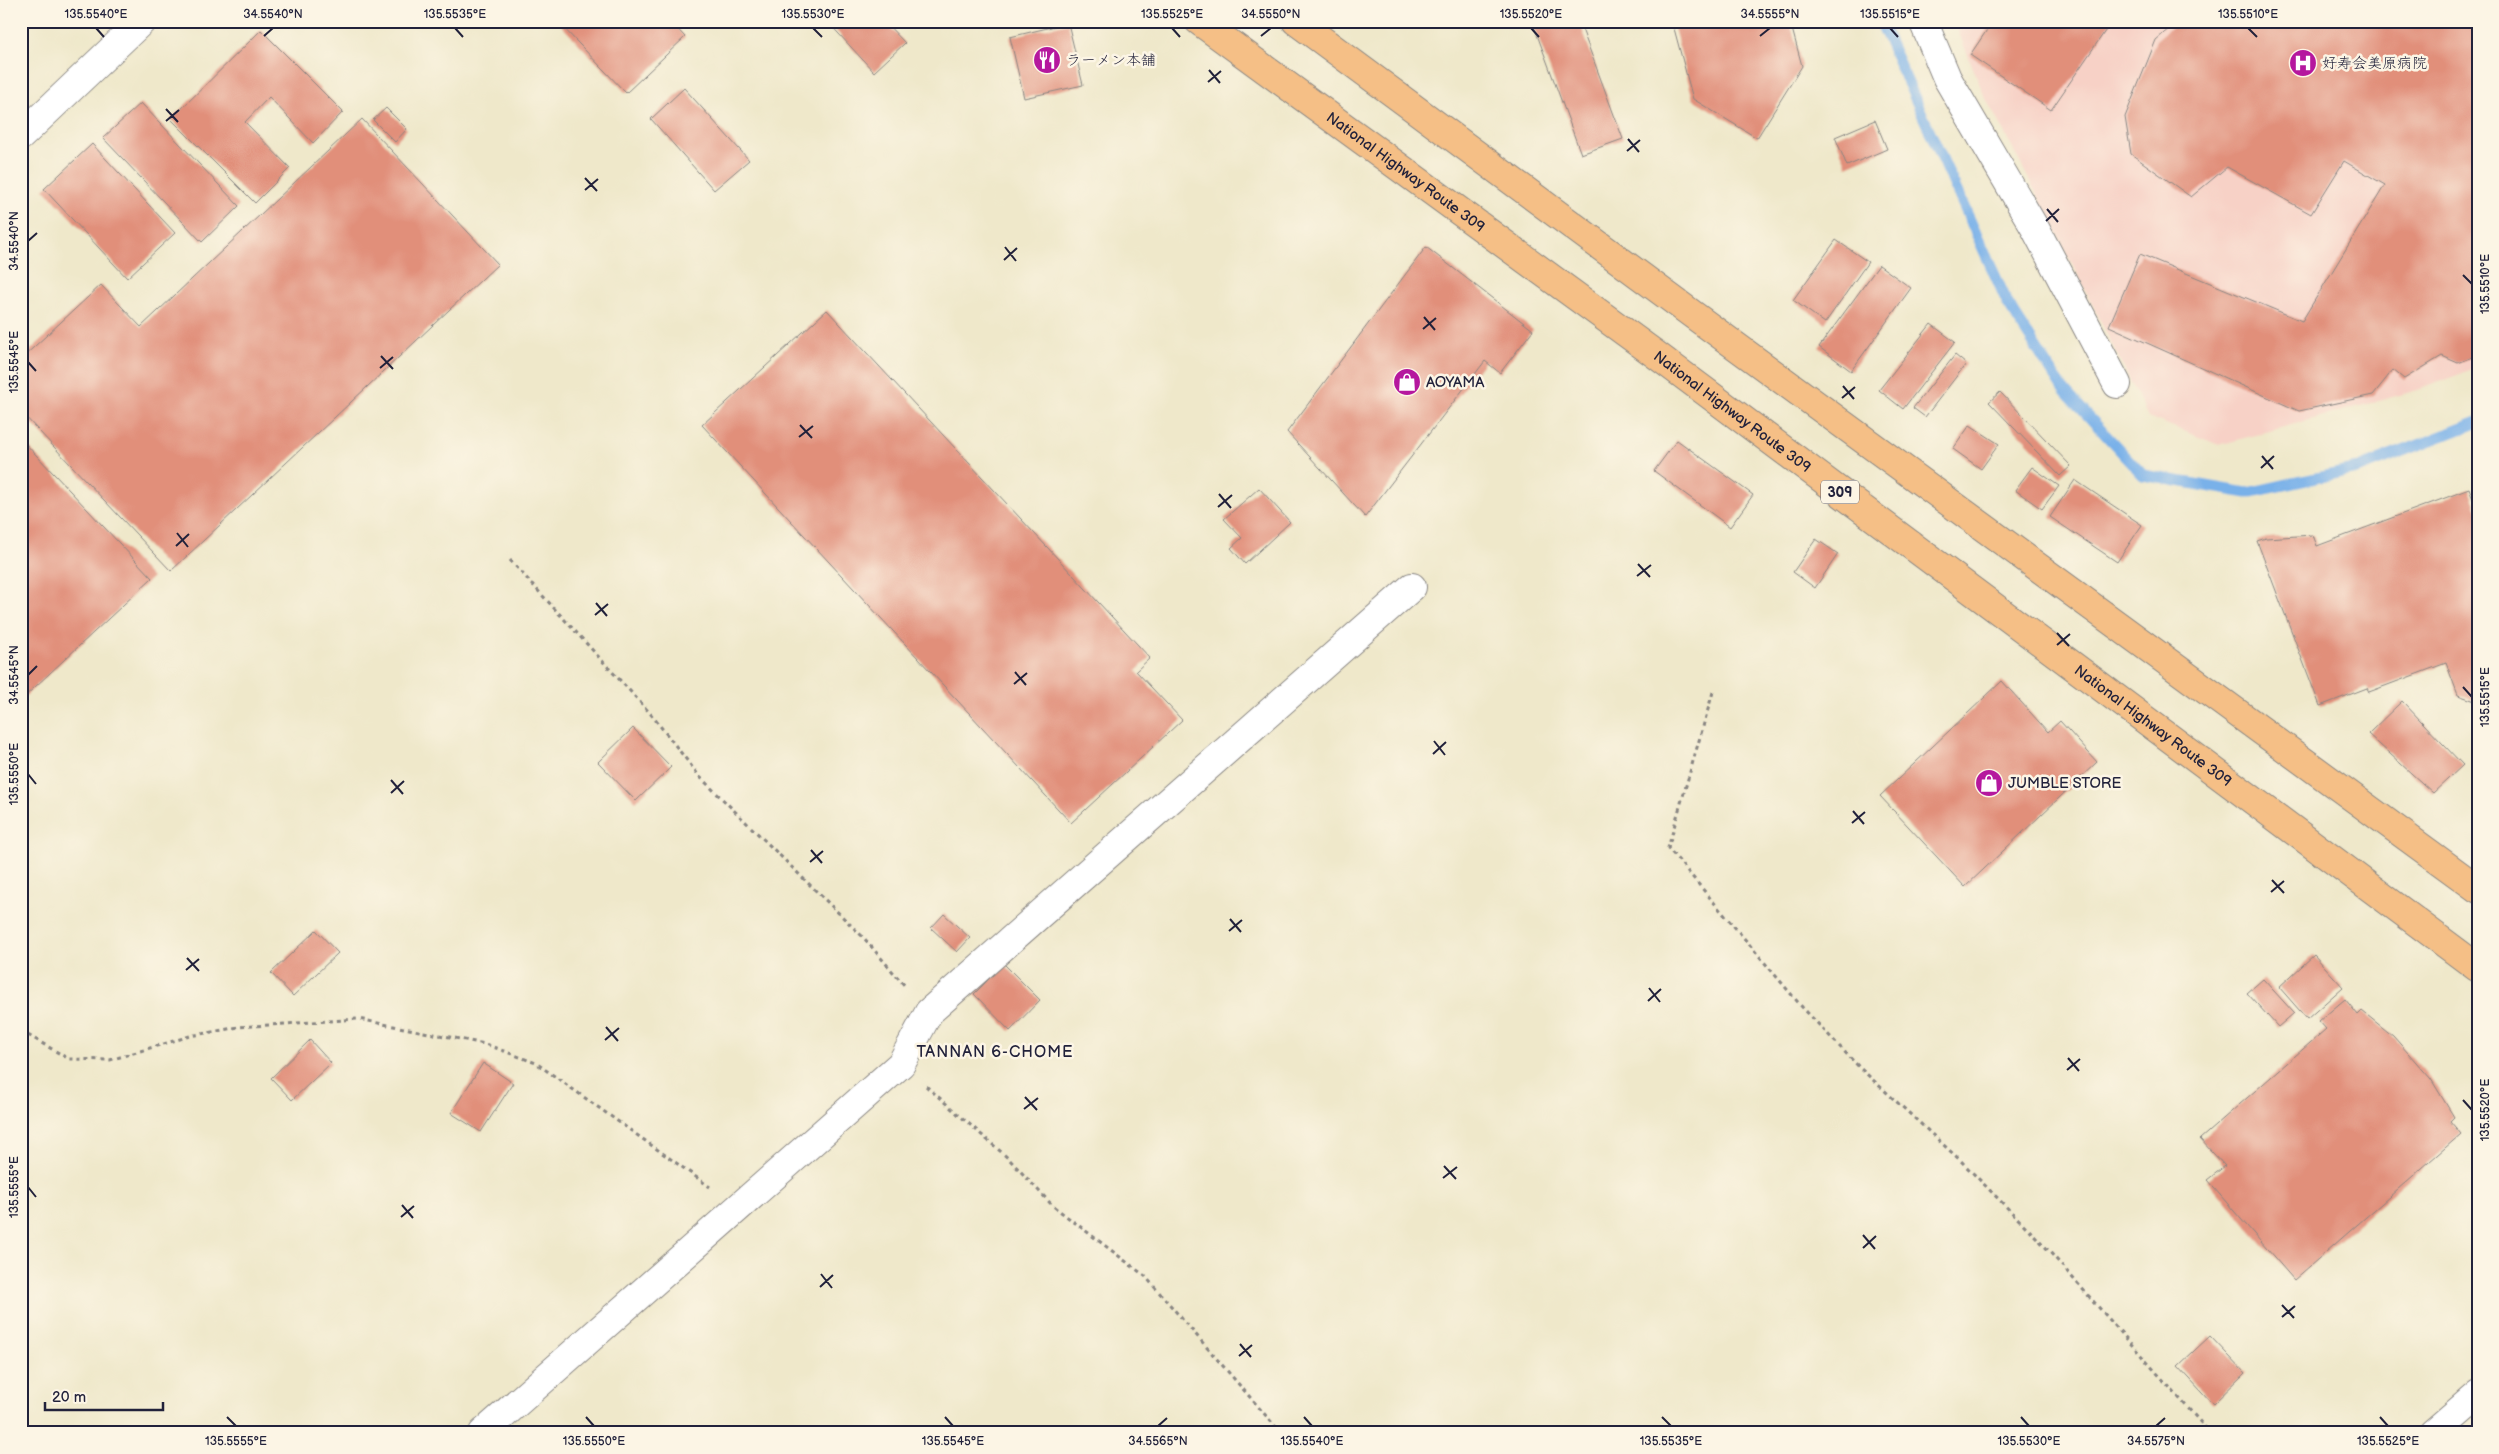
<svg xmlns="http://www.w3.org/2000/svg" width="2499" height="1454" viewBox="0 0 2499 1454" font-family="'Balsamiq Sans','Klee One',sans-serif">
	<rect width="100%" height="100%" fill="#fcf5e5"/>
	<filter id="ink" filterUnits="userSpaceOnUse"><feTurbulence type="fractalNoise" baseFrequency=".02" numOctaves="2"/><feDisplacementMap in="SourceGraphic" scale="10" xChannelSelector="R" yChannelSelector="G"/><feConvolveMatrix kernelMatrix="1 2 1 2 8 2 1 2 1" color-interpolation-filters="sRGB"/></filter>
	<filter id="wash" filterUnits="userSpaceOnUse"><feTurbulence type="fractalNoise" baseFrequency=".0096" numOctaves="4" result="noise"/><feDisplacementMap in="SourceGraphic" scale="20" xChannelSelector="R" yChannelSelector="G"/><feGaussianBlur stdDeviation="1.12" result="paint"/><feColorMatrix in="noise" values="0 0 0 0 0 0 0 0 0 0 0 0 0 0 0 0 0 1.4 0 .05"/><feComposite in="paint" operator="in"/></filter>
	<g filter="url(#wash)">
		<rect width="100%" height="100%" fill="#efe8ca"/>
		<path fill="#f7d1c6" d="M1954 21H2478V367L2418 390 2219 445 2148 417 2050 219 1984 95Z"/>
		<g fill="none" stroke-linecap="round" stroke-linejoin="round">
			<path stroke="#79b1e9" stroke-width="11" d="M1880 21 2008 304 2062 388 2143 475 2247 493 2357 469 2478 422"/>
		</g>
		<g id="blocks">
			<g fill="#e18f7a">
				<path d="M557 21H670L685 37 626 93Z"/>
				<path d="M827 21H884L905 43 874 72Z"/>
				<path d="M1532 21H1579L1623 139 1581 154Z"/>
				<path d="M1672 21H1790L1802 66 1757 138 1693 99Z"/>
				<path d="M1993 21H2112L2051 110 1970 55Z"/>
				<path d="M2178 21H2478V355L2458 363 2442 356 2404 379 2393 370 2373 395 2299 411 2109 326 2140 254 2302 321 2385 185 2344 161 2311 214 2227 167 2191 197 2131 154 2125 117 2156 40Z"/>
				<path d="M1068 23 1083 85 1024 98 1010 37Z"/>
				<path d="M261 30 343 112 313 143 269 97 245 122 290 168 255 203 171 119Z"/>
				<path d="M684 88 749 160 714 190 651 119Z"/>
				<path d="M141 103 239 206 202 242 103 138Z"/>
				<path d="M386 108 407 129 395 142 373 120Z"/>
				<path d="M362 119 498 264 171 571 21 412V359L101 285 141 327Z"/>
				<path d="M1875 120 1887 149 1847 166 1835 137Z"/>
				<path d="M92 144 175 233 127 278 44 189Z"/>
				<path d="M1836 240 1868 262 1825 323 1793 300Z"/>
				<path d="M1426 247 1533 330 1500 373 1485 361 1365 517 1287 432Z"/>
				<path d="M1879 265 1911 288 1851 371 1819 347Z"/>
				<path d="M827 310 1150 658 1136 671 1182 720 1071 823 702 425Z"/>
				<path d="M1931 324 1955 342 1903 409 1879 390Z"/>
				<path d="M1955 355 1966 364 1925 417 1913 408Z"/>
				<path d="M2000 392 2071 466 2060 476 1989 402Z"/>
				<path d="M1970 425 1999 444 1981 469 1953 449Z"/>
				<path d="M21 439 152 578 21 700Z"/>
				<path d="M1677 440 1753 495 1730 527 1654 471Z"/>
				<path d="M2032 467 2059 486 2042 509 2015 490Z"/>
				<path d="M2075 480 2142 525 2117 562 2050 517Z"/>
				<path d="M1259 488 1290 522 1245 564 1231 548 1242 538 1224 519Z"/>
				<path d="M2469 489 2478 512V702L2458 695 2446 663 2369 692 2367 688 2320 706 2257 541 2266 538 2313 535 2317 546Z"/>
				<path d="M1816 539 1838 554 1815 588 1793 572Z"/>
				<path d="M2002 681 2048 732 2060 721 2097 762 1965 887 1880 796Z"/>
				<path d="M2402 701 2463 765 2433 793 2368 734Z"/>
				<path d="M633 728 671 767 636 801 598 762Z"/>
				<path d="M944 914 970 938 957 952 931 928Z"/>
				<path d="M316 930 338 953 293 996 271 973Z"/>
				<path d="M2314 955 2343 987 2307 1019 2279 987Z"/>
				<path d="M1004 964 1040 1000 1010 1031 974 994Z"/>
				<path d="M2263 979 2294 1013 2278 1027 2247 993Z"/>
				<path d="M2345 999 2358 1015 2362 1011 2393 1036 2431 1079 2454 1117 2450 1121 2461 1134 2294 1280 2207 1180 2225 1166 2200 1139 2326 1029 2319 1021Z"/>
				<path d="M310 1040 331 1063 292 1100 271 1078Z"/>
				<path d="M483 1063 513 1083 481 1132 451 1113Z"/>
				<path d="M2210 1336 2245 1373 2213 1404 2178 1366Z"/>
			</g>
		</g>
	</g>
	<g filter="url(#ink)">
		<use href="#blocks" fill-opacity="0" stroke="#888582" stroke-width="1"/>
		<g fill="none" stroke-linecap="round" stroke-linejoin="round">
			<g stroke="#888582" stroke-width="30">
				<g id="minor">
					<path d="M1923 21 1947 78 2036 230 2117 384"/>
					<path d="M21 136 142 21"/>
					<path d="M483 1433 901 1064 929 1012 1412 587"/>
					<path d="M2433 1433 2478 1394"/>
				</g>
			</g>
			<g stroke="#888582" stroke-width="30">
				<g id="trunk">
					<path id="s1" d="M1199 21 1655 354 2478 968"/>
					<path d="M1296 21 1692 314 2478 889"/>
				</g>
			</g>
			<g stroke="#888582" stroke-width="3" stroke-dasharray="4 4" stroke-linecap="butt">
				<path d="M510 560 650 713 700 777 864 938 905 986"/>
				<path d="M1713 692 1668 848 1802 1007 1860 1068 1960 1160 2040 1241 2210 1433"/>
				<path d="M21 1031 69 1059 110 1060 190 1036 239 1027 358 1019 485 1044 536 1063 710 1187"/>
				<path d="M926 1086 1008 1158 1053 1206 1145 1276 1281 1433"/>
			</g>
			<use href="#minor" stroke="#fff" stroke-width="28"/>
			<use href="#trunk" stroke="#f5bf86" stroke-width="28"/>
		</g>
	</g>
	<path fill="none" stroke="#22223b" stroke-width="2" d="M96 28 104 37M455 28 463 37M813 28 822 37M1172 28 1180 37M1531 28 1539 37M1890 28 1898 37M2248 28 2257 37M264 36 273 28M1261 36 1271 28M1760 36 1770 28M1209 70 1220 83M1208 82 1221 71M166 109 178 122M166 121 179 110M1628 139 1639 152M1627 151 1640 140M585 178 597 191M585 190 598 179M2047 209 2058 222M2046 221 2059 209M28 241 37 233M1005 247 1016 261M1004 260 1017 248M2463 275 2472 284M1424 317 1435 330M1423 329 1436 318M381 356 393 369M28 362 36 371M380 368 393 357M1843 386 1854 399M1842 398 1855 387M800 425 812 438M799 437 813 426M2262 456 2273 469M2261 468 2274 456M1219 494 1231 508M1218 507 1232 495M177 533 188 547M176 546 189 534M1638 564 1650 577M1637 576 1651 565M596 603 607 616M595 615 608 604M2057 633 2069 646M2057 645 2070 634M1015 672 1026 685M28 675 37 666M1014 684 1027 673M2463 687 2472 697M1434 741 1445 755M1433 754 1446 742M28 774 36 784M391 780 403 794M391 793 404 781M1853 811 1864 824M1852 823 1865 812M811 850 822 863M810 862 823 851M2272 880 2284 893M2271 892 2284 881M1230 919 1241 932M1229 931 1242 920M187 958 199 971M186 970 199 959M1649 988 1660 1002M1648 1001 1661 989M606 1027 618 1041M605 1040 619 1028M2068 1058 2079 1071M2067 1070 2080 1059M1025 1097 1037 1110M2463 1100 2472 1110M1024 1109 1038 1098M1444 1166 1456 1179M1443 1178 1457 1167M28 1187 36 1197M402 1205 413 1218M401 1217 414 1206M1863 1235 1875 1249M1863 1248 1876 1236M821 1274 832 1288M820 1287 833 1275M2282 1305 2294 1318M2282 1317 2295 1306M1240 1344 1251 1357M1239 1356 1252 1345M227 1417 236 1426M586 1417 594 1426M945 1417 953 1426M1304 1417 1312 1426M1662 1417 1671 1426M2021 1417 2029 1426M2380 1417 2388 1426M1158 1426 1167 1418M2156 1426 2165 1418"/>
	<defs>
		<g id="restaurant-disc" transform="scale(1.4375)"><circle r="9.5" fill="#b5179e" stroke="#fcf5e5"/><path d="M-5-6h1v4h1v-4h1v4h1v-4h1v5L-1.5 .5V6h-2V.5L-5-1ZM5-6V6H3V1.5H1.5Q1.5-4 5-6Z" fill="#fff"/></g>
		<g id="hospital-disc" transform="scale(1.4375)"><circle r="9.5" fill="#b5179e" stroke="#fcf5e5"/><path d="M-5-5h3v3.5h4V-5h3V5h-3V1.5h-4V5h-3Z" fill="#fff"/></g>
		<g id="shop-disc" transform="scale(1.4375)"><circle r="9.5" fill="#b5179e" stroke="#fcf5e5"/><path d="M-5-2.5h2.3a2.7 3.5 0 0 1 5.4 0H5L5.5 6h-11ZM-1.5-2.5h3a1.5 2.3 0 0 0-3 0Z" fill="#fff"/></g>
	</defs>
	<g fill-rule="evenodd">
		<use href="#restaurant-disc" x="1047" y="60"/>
		<use href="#hospital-disc" x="2303" y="63"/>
		<use href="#shop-disc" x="1407" y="382"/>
		<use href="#shop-disc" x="1989" y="783"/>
	</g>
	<g text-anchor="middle" stroke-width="5" stroke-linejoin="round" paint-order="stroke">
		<rect fill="#fcf5e5" stroke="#63616e" stroke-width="1" x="1821" y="480.5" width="38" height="23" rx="4"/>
		<g font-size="14" font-weight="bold" fill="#22223b">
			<text x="1840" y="497">309</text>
		</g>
		<g font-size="15" fill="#22223b" stroke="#fcf5e5" text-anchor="start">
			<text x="1066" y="65">ラーメン本舗</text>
			<text x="2322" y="68">好寿会美原病院</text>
			<text x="1426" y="387">AOYAMA</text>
			<text x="2008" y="788">JUMBLE STORE</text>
		</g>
		<g font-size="15" fill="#22223b" stroke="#fcf5e5">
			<text dy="5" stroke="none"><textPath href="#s1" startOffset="256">National Highway Route 309</textPath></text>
			<text dy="5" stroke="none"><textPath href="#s1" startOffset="661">National Highway Route 309</textPath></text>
			<text dy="5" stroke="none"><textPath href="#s1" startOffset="1186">National Highway Route 309</textPath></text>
		</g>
		<g font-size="16" letter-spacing="1" fill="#22223b" stroke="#fcf5e5">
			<text x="995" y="1057">TANNAN 6-CHOME</text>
		</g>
	</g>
	<rect width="2499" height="1454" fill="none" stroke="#fcf5e5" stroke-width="55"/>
	<path d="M45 1402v8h118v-8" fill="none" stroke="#22223b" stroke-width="2.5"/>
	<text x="52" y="1402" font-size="15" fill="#22223b" stroke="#fcf5e5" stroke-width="4" paint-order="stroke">20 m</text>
	<rect x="28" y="28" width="2444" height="1398" fill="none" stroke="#22223b" stroke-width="2"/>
	<g font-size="12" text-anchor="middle" fill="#22223b">
		<text x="96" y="18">135.5540°E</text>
		<text x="273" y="18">34.5540°N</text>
		<text x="455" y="18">135.5535°E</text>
		<text x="813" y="18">135.5530°E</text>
		<text x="1172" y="18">135.5525°E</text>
		<text x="1271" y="18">34.5550°N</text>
		<text x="1531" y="18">135.5520°E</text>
		<text x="1770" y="18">34.5555°N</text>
		<text x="1890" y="18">135.5515°E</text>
		<text x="2248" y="18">135.5510°E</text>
		<text transform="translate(14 241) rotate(-90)" y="4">34.5540°N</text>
		<text transform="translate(2485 284) rotate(-90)" y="4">135.5510°E</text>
		<text transform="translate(14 362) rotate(-90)" y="4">135.5545°E</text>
		<text transform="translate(14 675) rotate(-90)" y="4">34.5545°N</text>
		<text transform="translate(2485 697) rotate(-90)" y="4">135.5515°E</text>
		<text transform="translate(14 774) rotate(-90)" y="4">135.5550°E</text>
		<text transform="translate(2485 1110) rotate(-90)" y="4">135.5520°E</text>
		<text transform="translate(14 1187) rotate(-90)" y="4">135.5555°E</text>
		<text x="236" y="1445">135.5555°E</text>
		<text x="594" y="1445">135.5550°E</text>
		<text x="953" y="1445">135.5545°E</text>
		<text x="1158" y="1445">34.5565°N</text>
		<text x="1312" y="1445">135.5540°E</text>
		<text x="1671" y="1445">135.5535°E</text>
		<text x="2029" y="1445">135.5530°E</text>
		<text x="2156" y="1445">34.5575°N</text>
		<text x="2388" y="1445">135.5525°E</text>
	</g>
</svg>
